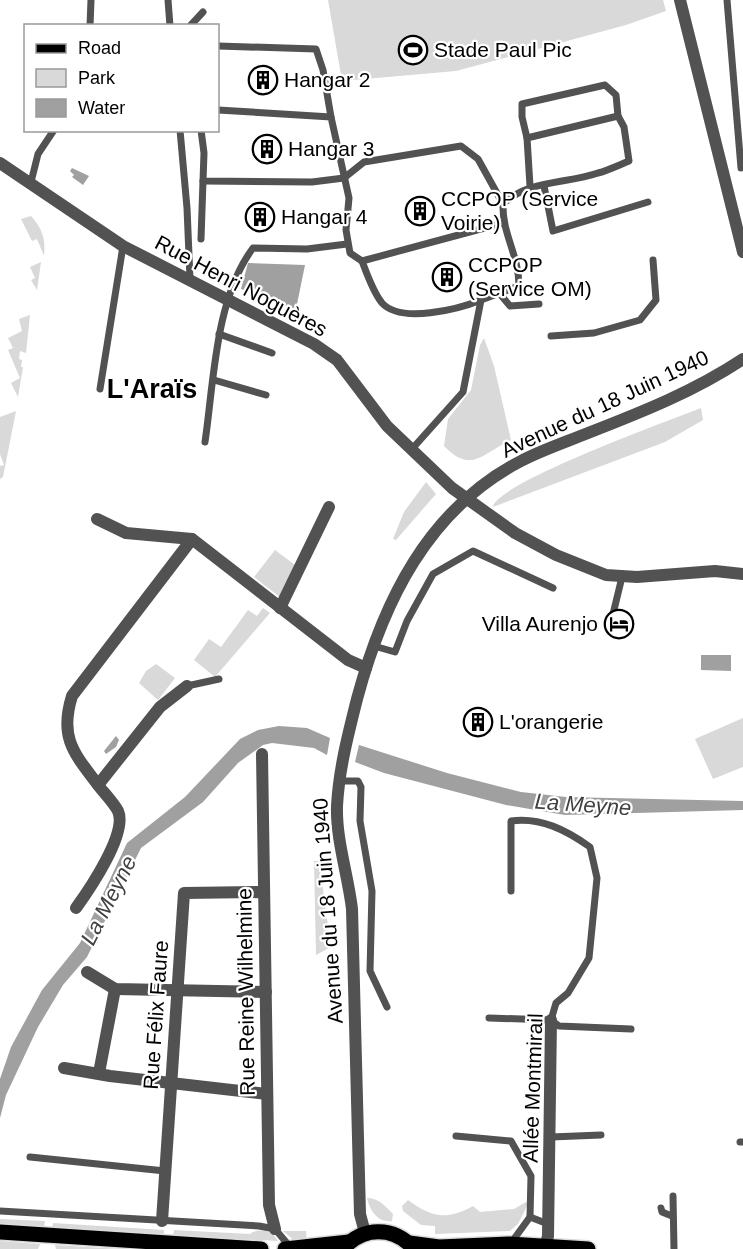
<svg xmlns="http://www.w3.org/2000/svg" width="743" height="1249" viewBox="0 0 743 1249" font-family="Helvetica,sans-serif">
	<rect width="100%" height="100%" fill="#fff"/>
	<g fill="#d9d9d9">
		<path d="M328 0H663L666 11 626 25 456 71 342 81Z"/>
		<path d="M31 216C42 228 46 239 44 256L37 239 32 241 21 219Z"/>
		<path d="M41 262 37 290 31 280 35 278 30 267Z"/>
		<path d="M30 315 26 353 20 351 19 359 22 360 21 367H23L18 397 11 383 20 378 8 350 13 348 8 338 22 331 19 319Z"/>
		<path d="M484 338 494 366 511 440C482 454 471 474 444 446L448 419 471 390 480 345Z"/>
		<path d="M701 408 703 420 665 442 493 507C496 483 671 420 701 408Z"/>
		<path d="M16 411 3 477 0 479V466L4 465 0 454V417Z"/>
		<path d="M426 482 436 494 396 540 393 539 404 512Z"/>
		<path d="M275 550 295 565 281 598 254 577Z"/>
		<path d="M263 608 270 613 215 677 194 660 209 639 221 647 248 610 257 616Z"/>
		<path d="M156 664 175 678 158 700 139 683 146 671Z"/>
		<path d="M743 718V767L713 779 695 739Z"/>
		<path d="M314 861H319L331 947 316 955Z"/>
		<path d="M367 1198C379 1198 385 1206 393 1214L392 1221C378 1223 370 1211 367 1198Z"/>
		<path d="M408 1200C431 1217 446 1221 473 1206L480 1212 514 1209 526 1202 528 1204 518 1224 510 1231 435 1234V1226L421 1225 403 1211 402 1206Z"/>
		<path d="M0 1219 45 1221 44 1227 0 1224Z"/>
		<path d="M53 1223 164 1230V1235L52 1228Z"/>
		<path d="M174 1230 250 1234C257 1229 264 1230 272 1233L278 1241 173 1236Z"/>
		<path d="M283 1231H306L307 1244 296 1242Z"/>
		<path d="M0 1241 39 1244H40L38 1249H0Z"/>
		<path d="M55 1245 120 1249H56Z"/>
	</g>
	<g fill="#a0a0a0">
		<path d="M72 168 89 176 83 185 72 177 74 175 70 171Z"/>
		<path d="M248 263 305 265 296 309 241 289Z"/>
		<path d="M701 655H731V671L701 670Z"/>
		<path d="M279 726 307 728 330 738 327 755 314 748 272 743 263 745 238 763 203 802 141 848 87 957 63 985 38 1027 6 1095 0 1118V1079L11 1047 42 990 80 943 127 843 185 797 240 739 258 730Z"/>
		<path d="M116 736 119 740 116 747 106 754 104 751Z"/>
		<path d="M359 745 447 773 521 792 566 797 743 801V810L565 815 506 805 384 773 355 762Z"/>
	</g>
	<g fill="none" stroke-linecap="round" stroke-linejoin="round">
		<g stroke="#dbdbdb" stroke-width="18">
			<g id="primary">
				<path d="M0 1232 261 1249"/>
				<path d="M409 1243 439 1247 509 1244 588 1249"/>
				<path d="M285 1249 349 1242"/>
				<path d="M343 1249C363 1226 394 1226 414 1249"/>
			</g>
		</g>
		<g stroke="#525252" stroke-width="7">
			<path d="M168 0 170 26"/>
			<path d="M727 0 741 168"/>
			<path d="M90 26 91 0"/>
			<path d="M190 26 203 12"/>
			<path d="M218 46 316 49 323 70 331 117"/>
			<path d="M218 110 331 117 349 198 346 230 350 253 362 261 503 223"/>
			<path d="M180 130 187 208 190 279"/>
			<path d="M201 130 204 153 203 181 312 182 344 178 364 162 461 146 478 159 503 204"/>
			<path d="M527 138 522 117V104L605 85 616 95 618 116"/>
			<path d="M31 182 38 154 54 130"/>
			<path d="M544 186 553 231 648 202"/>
			<path d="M201 239 203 181"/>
			<path d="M362 261C367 274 373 292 382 303 401 324 459 309 481 300"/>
			<path d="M500 294 510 306 539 304"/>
			<path d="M219 334 272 353"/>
			<path d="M551 336 594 333 640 320 656 300 653 260"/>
			<path d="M214 380 266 395"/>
			<path d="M100 389 123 246"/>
			<path d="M205 442C214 381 215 299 253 248L307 249 347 244"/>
			<path d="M412 449 463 392 481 300 519 286C519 255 502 234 503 204 528 180 566 184 598 173 609 170 619 165 629 161L624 127 618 116 527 138 530 186"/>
			<path d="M613 614 622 577"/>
			<path d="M374 646 395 652 407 621 433 574 473 551 553 588"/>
			<path d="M187 686 219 679"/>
			<path d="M340 781H358L361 787 360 821 372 891 370 971 387 1007"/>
			<path d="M511 891V821C541 817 566 830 590 847L597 878 589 958 568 993 556 1003 551 1020"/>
			<path d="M489 1018 551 1020 559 1026 631 1029"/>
			<path d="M456 1136 511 1141 531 1176 530 1217"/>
			<path d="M551 1137 601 1135"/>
			<path d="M740 1142H743"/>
			<path d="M30 1157 165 1171"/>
			<path d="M673 1196 674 1249"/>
			<path d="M661 1208 662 1212 672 1216"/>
			<path d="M0 1211 259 1226 275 1229 291 1248"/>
			<path d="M511 1243 530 1217 548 1224"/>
		</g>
		<g stroke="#525252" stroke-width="12">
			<path d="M680 0 743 252"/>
			<path d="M0 163 123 246 314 344 337 360 387 426 452 488 515 533 556 555 606 575 637 577 715 571 743 574"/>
			<path d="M97 519 126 533 192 539 348 660 366 668"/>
			<path d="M280 608 329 507"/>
			<path d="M262 754 269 1205 275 1229"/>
			<path d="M98 785C74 753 59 738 72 696L192 539"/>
			<path d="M76 908C89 890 128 833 118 811 113 802 104 793 98 785L160 707 187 686"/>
			<path d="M87 972 115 989 266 992"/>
			<path d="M64 1068 110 1076 267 1094"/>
			<path d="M99 1073 115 989"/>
			<path d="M162 1221 184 893 264 892"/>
			<path d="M365 1233 360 1214 352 909C348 875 336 840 337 806 339 769 348 735 357 699 383 602 428 509 521 461 542 450 566 442 588 433 642 412 695 391 743 359"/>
			<path d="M545 1249 548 1236 551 1020"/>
		</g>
		<use href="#primary" stroke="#000" stroke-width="15"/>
	</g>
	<defs>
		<g id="stadium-ring" transform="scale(1.5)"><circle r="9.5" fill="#fff" stroke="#000" stroke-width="1.5"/><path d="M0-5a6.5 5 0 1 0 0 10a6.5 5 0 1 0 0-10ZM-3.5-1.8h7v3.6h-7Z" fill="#000"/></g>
		<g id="building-ring" transform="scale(1.5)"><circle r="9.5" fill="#fff" stroke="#000" stroke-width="1.5"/><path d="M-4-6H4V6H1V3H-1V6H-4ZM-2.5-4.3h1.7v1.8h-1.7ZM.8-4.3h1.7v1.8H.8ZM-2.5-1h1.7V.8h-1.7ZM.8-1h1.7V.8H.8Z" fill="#000"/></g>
		<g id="hotel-ring" transform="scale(1.5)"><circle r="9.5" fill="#fff" stroke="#000" stroke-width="1.5"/><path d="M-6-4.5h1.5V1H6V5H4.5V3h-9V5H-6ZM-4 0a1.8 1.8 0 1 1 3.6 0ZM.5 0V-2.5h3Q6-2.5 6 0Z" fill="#000"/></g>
	</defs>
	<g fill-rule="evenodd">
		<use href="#stadium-ring" x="413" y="50"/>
		<use href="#building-ring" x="263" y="80"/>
		<use href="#building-ring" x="267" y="149"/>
		<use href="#building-ring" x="420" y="211"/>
		<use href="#building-ring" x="260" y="217"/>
		<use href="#building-ring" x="447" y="277"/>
		<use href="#hotel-ring" x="619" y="624"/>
		<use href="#building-ring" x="478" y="722"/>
	</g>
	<g text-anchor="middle" stroke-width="4.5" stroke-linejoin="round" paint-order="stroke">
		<g font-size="21" fill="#000" stroke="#fff" text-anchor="start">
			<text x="434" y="57">Stade Paul Pic</text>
			<text x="284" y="87">Hangar 2</text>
			<text x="288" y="156">Hangar 3</text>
			<text x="441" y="206">CCPOP (Service<tspan x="441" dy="24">Voirie)</tspan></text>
			<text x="281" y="224">Hangar 4</text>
			<text x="468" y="272">CCPOP<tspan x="468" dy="24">(Service OM)</tspan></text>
			<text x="598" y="631" text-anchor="end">Villa Aurenjo</text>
			<text x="499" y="729">L'orangerie</text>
		</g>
		<g font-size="21" fill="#000" stroke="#fff">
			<text transform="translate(241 286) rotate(28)" y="7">Rue Henri Noguères</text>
			<text transform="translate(605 404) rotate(-25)" y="7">Avenue du 18 Juin 1940</text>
			<text transform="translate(328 911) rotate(-94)" y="7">Avenue du 18 Juin 1940</text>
			<text transform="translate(246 992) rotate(-91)" y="7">Rue Reine Wilhelmine</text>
			<text transform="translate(156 1015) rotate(-86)" y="7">Rue Félix Faure</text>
			<text transform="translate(533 1088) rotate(-88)" y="7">Allée Montmirail</text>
		</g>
		<g font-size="22" font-style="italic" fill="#414141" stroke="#fff">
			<text transform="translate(583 804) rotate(4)" y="8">La Meyne</text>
			<text transform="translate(108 900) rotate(-63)" y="8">La Meyne</text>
		</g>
		<g font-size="27" font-weight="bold" fill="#000" stroke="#fff">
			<text x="152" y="398">L'Araïs</text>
		</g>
	</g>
	<rect x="24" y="24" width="195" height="108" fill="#ffffff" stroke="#999999" stroke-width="1.5"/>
	<rect x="36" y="44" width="30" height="9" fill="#000000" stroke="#999999" stroke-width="1.5"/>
	<text x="78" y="54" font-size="18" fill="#000000">Road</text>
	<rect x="36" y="69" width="30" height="18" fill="#d9d9d9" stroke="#999999" stroke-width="1.5"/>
	<text x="78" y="84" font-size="18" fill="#000000">Park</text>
	<rect x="36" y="99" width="30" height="18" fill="#a0a0a0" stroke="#999999" stroke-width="1.5"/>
	<text x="78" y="114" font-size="18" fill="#000000">Water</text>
</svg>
